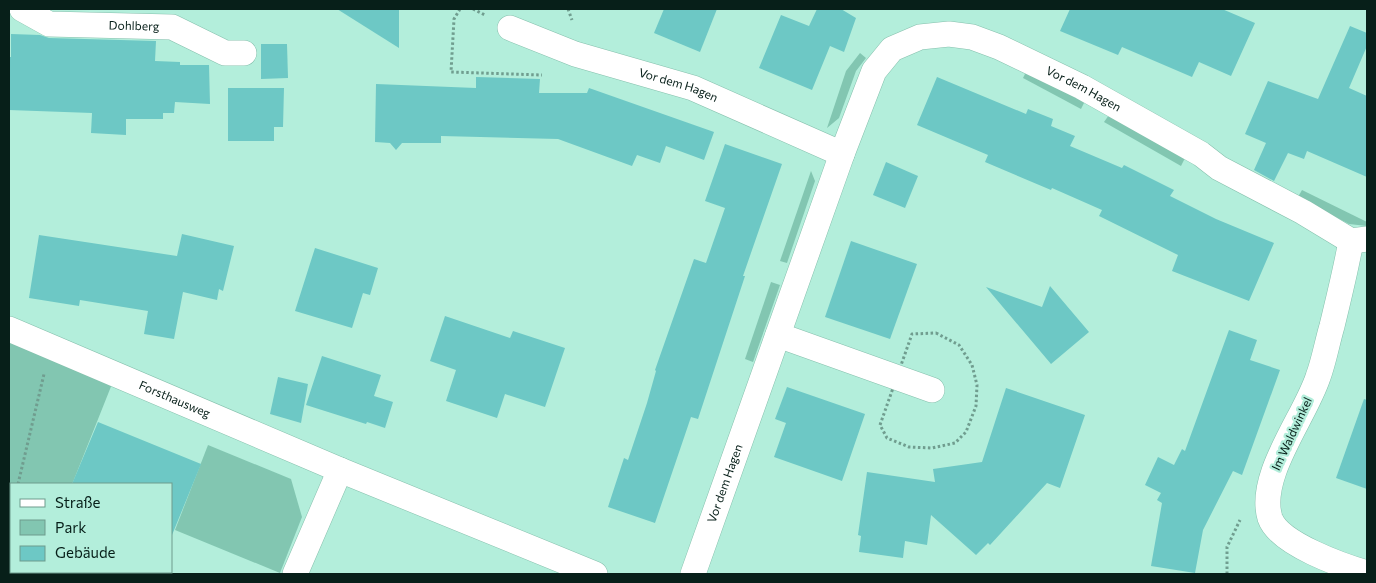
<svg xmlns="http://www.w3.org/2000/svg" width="1376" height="583" viewBox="0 0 1376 583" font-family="Commissioner,sans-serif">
	<rect width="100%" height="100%" fill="#b3eedb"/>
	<g fill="#82c6b1">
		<path d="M860 53 866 58 856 71 839 118 827 128 846 71Z"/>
		<path d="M1027 70 1085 101 1081 109 1023 78Z"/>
		<path d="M1109 115 1185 158 1181 166 1104 122Z"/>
		<path d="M811 171 815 181 787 263 780 261Z"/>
		<path d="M1302 190 1367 222V226L1349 224 1298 197Z"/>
		<path d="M771 282 780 285 753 362 745 359Z"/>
		<path d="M9 334 114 379 73 482 71 484H11V572H65L64 574H9Z"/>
		<path d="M208 445 291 479 302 517 280 573 175 530Z"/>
	</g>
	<g fill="#6dc8c5">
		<path d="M337 9H399V48Z"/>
		<path d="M664 9H717L700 52 654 33Z"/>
		<path d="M817 9H841L856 18 844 52 830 46 812 90 759 68 781 15 809 26Z"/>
		<path d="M1070 9H1222L1255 23 1231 76 1199 62 1192 77 1122 47 1118 55 1060 31Z"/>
		<path d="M1350 26 1367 33V46L1349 88 1367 96V177L1307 151 1304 159 1288 153 1274 181 1254 170 1266 143 1245 134 1268 81 1318 99Z"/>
		<path d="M11 34 40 35 49 38 156 41 155 61 180 62V65H209L210 104 175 102 174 113H163V119H126V135L91 133 92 113 9 110V57H11Z"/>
		<path d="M261 44H287L288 78 261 79Z"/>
		<path d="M476 77 540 79 539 93H587L589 88 714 132 704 160 666 146 660 163 637 155 632 166 558 139 441 136V143H402L396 150 390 143 375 142 376 84 476 88Z"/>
		<path d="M937 77 1026 114 1028 109 1053 119 1051 126 1075 136 1070 146 1122 168 1124 165 1174 190 1170 196 1216 219 1274 243 1249 301 1172 271 1178 255 1099 216 1102 210 1052 188 1051 190 985 162 988 155 917 125Z"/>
		<path d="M228 88H284L283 127H274V141H228Z"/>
		<path d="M725 144 782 164 752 250 743 276H745L698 419 691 417 655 523 608 507 624 458 628 460 647 403 656 371 655 370 694 259 706 263 725 208 705 201Z"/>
		<path d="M886 162 918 176 905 208 873 195Z"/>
		<path d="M182 234 234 246 223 291 219 289 217 300 183 292 174 339 144 334 148 311 80 300 79 306 29 298 39 235 177 256Z"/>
		<path d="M851 241 917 264 890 339 825 317Z"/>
		<path d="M315 248 378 268 370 295 363 293 352 328 295 311Z"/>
		<path d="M1050 286 1089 332 1051 364 986 287 1042 307Z"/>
		<path d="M445 316 510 338 513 331 565 348 545 407 505 394 497 418 446 401 456 370 430 361Z"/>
		<path d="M1229 330 1257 340 1250 360 1280 370 1242 475 1233 471 1203 530 1195 573 1151 566 1162 503 1157 500 1161 493 1145 485 1158 457 1174 465 1182 449 1185 451Z"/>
		<path d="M322 356 381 375 374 396 393 402 385 428 367 422 366 424 306 405Z"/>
		<path d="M278 377 308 384 301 423 270 414Z"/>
		<path d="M787 387 865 414 842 481 774 457 786 423 775 419Z"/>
		<path d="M1006 388 1085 415 1060 488 1047 483 990 545 988 543 976 555 931 515 927 545 905 541 903 558 859 552 861 536 858 535 867 472 935 482 933 469 982 462Z"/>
		<path d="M1364 399 1367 400V489L1336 478Z"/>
		<path d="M98 422 201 464 172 535 171 484H72Z"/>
	</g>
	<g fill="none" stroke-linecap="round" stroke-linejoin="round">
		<g stroke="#86c0ad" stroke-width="26">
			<g id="street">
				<path id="s1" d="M22 9 49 24 172 27 225 53H244"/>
				<path id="s2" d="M510 28 575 54 693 88 842 154"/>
				<path d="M1351 241C1346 269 1339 297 1332 326 1327 343 1324 361 1318 377 1305 417 1257 476 1270 518 1279 544 1343 566 1367 573"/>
				<path id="s3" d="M9 329 340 470 595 574"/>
				<path d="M778 335 932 390"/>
				<path d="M295 574 340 470"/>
				<path id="s4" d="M693 574 842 154 874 71 892 49 920 37 949 34 972 37 999 47 1082 87 1201 154 1219 168 1303 212 1351 241 1367 239"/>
			</g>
		</g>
		<g stroke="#709d8f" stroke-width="3" stroke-dasharray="2.5 2.5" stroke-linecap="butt">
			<path d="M460 9 454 19 451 72 542 75"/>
			<path d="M473 9 485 15"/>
			<path d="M568 9 572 20"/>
			<path d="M936 333 959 345 972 365 977 385 976 406 966 432 955 443 932 448 909 447 887 438 880 425 912 334Z"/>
			<path d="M18 484 44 374"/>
			<path d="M1227 574V547L1240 520"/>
		</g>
		<use href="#street" stroke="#fff" stroke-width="25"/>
	</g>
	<g text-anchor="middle" stroke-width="4.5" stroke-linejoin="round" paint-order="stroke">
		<g font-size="12" fill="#071f19" stroke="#b3eedb">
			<text dy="4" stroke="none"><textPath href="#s1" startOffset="116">Dohlberg</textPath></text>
			<text dy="4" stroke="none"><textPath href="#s2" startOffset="178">Vor dem Hagen</textPath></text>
			<text dy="4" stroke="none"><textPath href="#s4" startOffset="769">Vor dem Hagen</textPath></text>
			<text dy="4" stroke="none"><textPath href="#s3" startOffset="180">Forsthausweg</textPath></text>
			<text transform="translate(1292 434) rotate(-65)" y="4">Im Waldwinkel</text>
			<text dy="4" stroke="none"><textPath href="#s4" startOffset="96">Vor dem Hagen</textPath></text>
		</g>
	</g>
	<rect width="1376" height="583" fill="none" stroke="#071f19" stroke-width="20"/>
	<rect x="10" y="483" width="162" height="90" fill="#b3eedb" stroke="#6e9b8d"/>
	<rect x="20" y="499" width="25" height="8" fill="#ffffff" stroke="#6e9b8d"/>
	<text x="55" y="508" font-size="15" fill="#071f19">Straße</text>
	<rect x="20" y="520" width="25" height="15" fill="#82c6b1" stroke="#6e9b8d"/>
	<text x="55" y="533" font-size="15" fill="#071f19">Park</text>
	<rect x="20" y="546" width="25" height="15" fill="#6dc8c5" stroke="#6e9b8d"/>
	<text x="55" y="558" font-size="15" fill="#071f19">Gebäude</text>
</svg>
